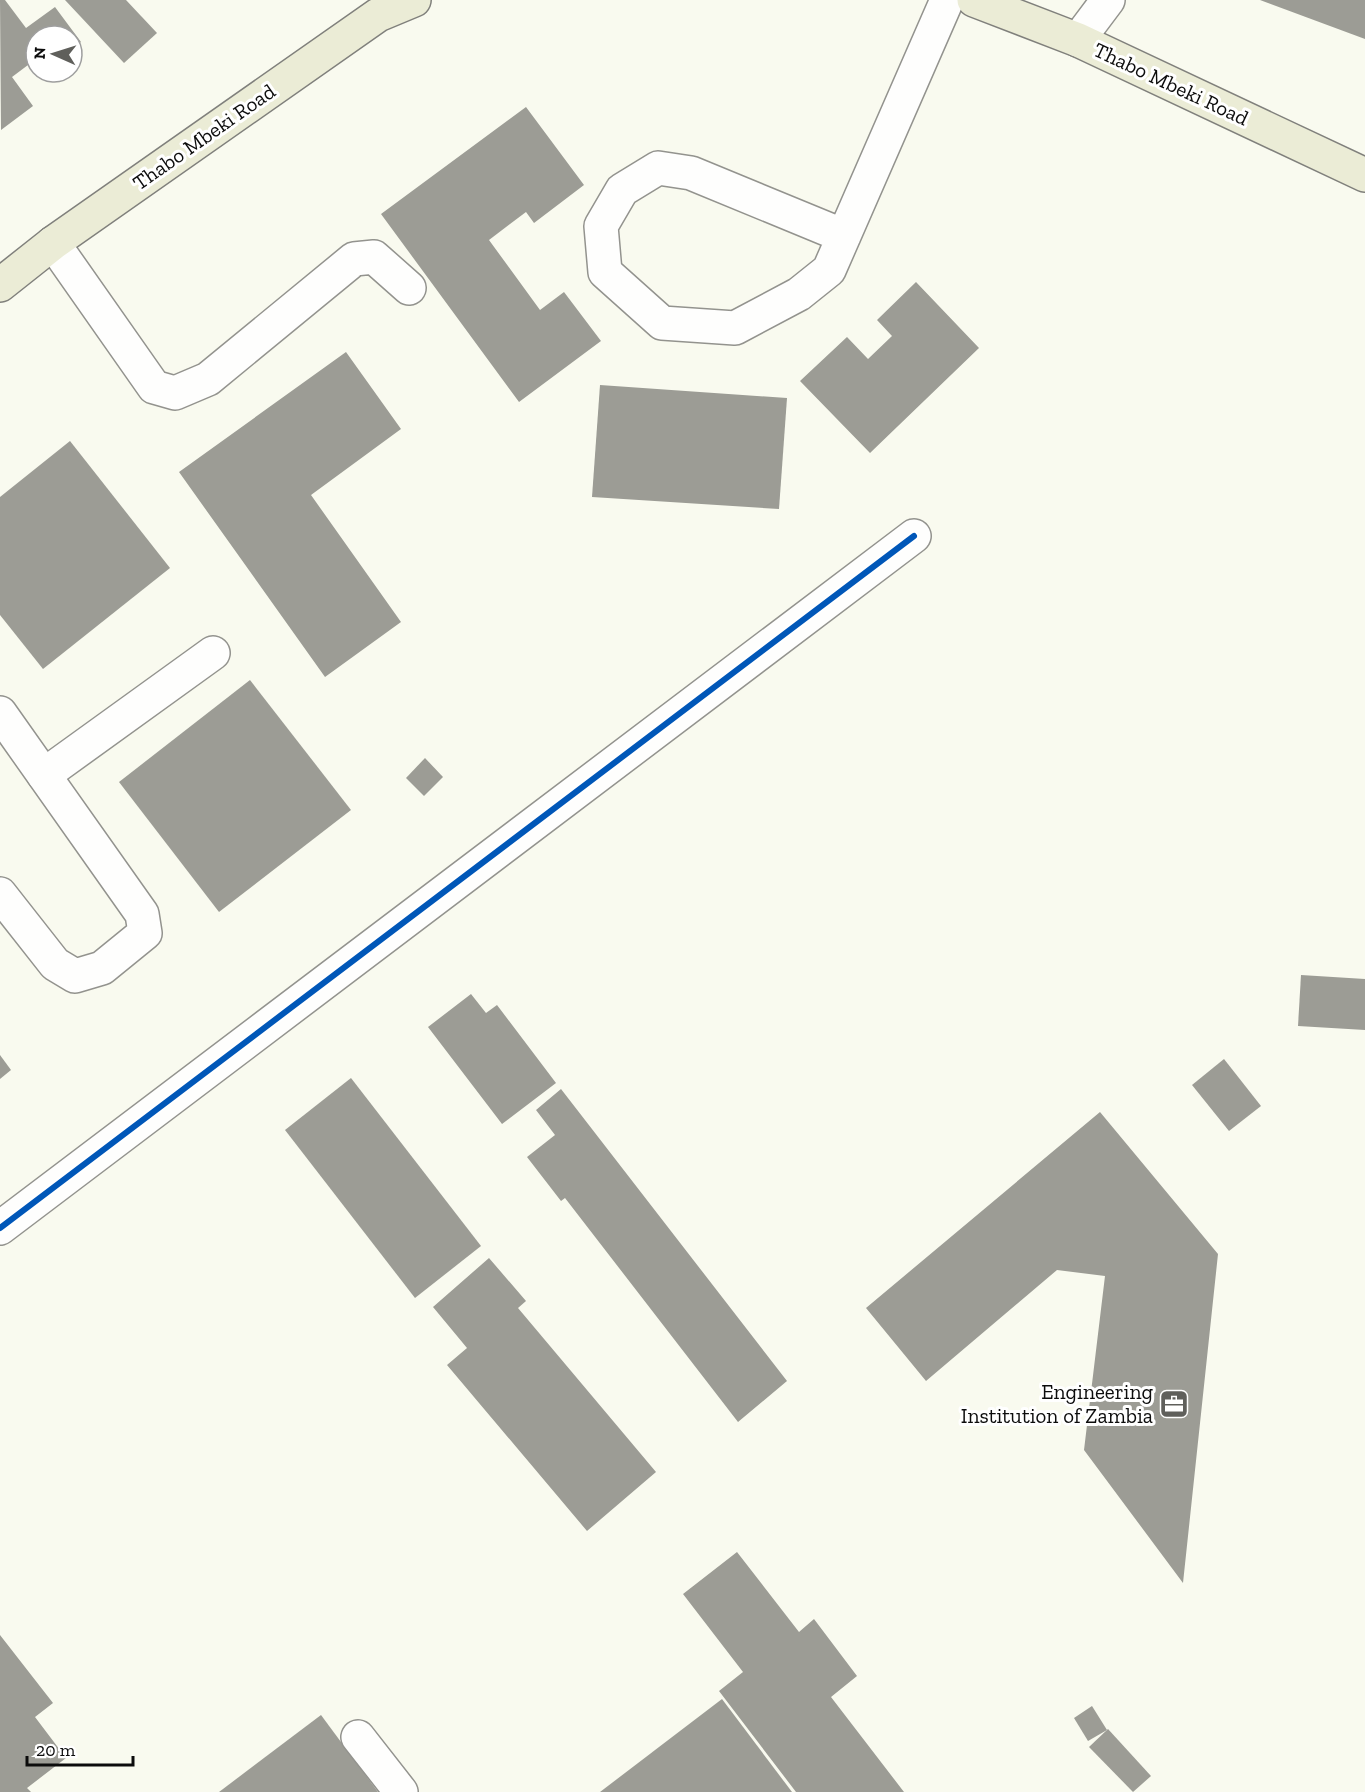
<svg xmlns="http://www.w3.org/2000/svg" width="1365" height="1792" viewBox="0 0 1365 1792" font-family="'Zilla Slab',serif">
	<rect width="100%" height="100%" fill="#f9faef"/>
	<g fill="#9c9c95">
		<path d="M0 0H5L26 28 55 7 81 42 72 49V36H36V59L12 77 33 106 1 130Z"/>
		<path d="M65 0H126L157 33 124 63Z"/>
		<path d="M1260 0H1365V39Z"/>
		<path d="M526 107 584 185 534 223 526 212 489 240 540 310 564 292 601 341 519 402 381 214Z"/>
		<path d="M916 282 979 348 870 453 800 381 847 337 868 359 892 336 877 320Z"/>
		<path d="M346 352 401 429 311 495 401 622 325 677 179 472Z"/>
		<path d="M600 385 787 398 779 509 592 497Z"/>
		<path d="M70 441 170 568 43 669 0 615V497Z"/>
		<path d="M250 680 351 810 219 912 119 782Z"/>
		<path d="M425 758 443 777 424 796 406 778Z"/>
		<path d="M1301 975 1365 979V1030L1298 1026Z"/>
		<path d="M471 994 486 1013 497 1005 556 1083 502 1124 428 1027Z"/>
		<path d="M0 1055 11 1070 0 1079Z"/>
		<path d="M1224 1059 1261 1106 1229 1131 1192 1085Z"/>
		<path d="M351 1078 481 1246 415 1298 285 1130Z"/>
		<path d="M561 1089 787 1381 738 1422 565 1198 561 1201 527 1157 555 1135 536 1110Z"/>
		<path d="M1100 1112 1218 1254 1183 1583 1084 1450 1105 1276 1057 1270 926 1381 866 1308Z"/>
		<path d="M489 1258 526 1301 518 1308 656 1472 587 1531 447 1365 467 1348 433 1307Z"/>
		<path d="M737 1552 799 1632 814 1619 857 1676 831 1697 904 1792H796L719 1691 743 1672 683 1594Z"/>
		<path d="M0 1635 53 1703 35 1717 66 1758 27 1788 31 1792H0Z"/>
		<path d="M722 1699 792 1792H600Z"/>
		<path d="M1092 1706 1107 1730 1088 1741 1074 1718Z"/>
		<path d="M321 1715 378 1792H219Z"/>
		<path d="M1108 1729 1151 1776 1133 1792 1089 1747Z"/>
	</g>
	<g fill="none" stroke-linecap="round" stroke-linejoin="round">
		<g stroke="#93938e" stroke-width="36">
			<g id="minor">
				<path d="M1078 40 1108 0"/>
				<path d="M844 236 691 173 658 168 622 190 601 226 605 272 662 323 735 328 799 294 829 270 947 0"/>
				<path d="M53 243 154 387 175 393 208 379 354 259 374 257 409 288"/>
				<path d="M0 713 142 914 145 933 102 968 75 976 55 964 0 894"/>
				<path d="M44 775 213 653"/>
				<path d="M0 1228 914 536"/>
				<path d="M358 1737 401 1792"/>
			</g>
		</g>
		<g stroke="#80807c" stroke-width="36">
			<g id="major">
				<path d="M974 0 1078 40 1365 175"/>
				<path d="M0 285 53 243 378 15 414 0"/>
			</g>
		</g>
		<use href="#minor" stroke="#fefefd" stroke-width="33"/>
		<use href="#major" stroke="#ebecd6" stroke-width="33"/>
		<g stroke="#fff" stroke-width="10">
			<path id="cycleway" d="M0 1228 914 536"/>
		</g>
		<use href="#cycleway" stroke="#0057b8" stroke-width="6"/>
	</g>
	<defs>
		<g id="office-square" transform="scale(1.5)"><rect x="-9" y="-9" width="18" height="18" rx="4" fill="#5f5f5b" stroke="#fff"/><path d="M-6-3h4V-5.5h4V-3h4V5H-6ZM-1-4.5V-3h2v-1.5ZM-6 0V1H6V0Z" fill="#fff"/></g>
	</defs>
	<g fill-rule="evenodd">
		<use href="#office-square" x="1174" y="1404"/>
	</g>
	<g text-anchor="middle" stroke-width="6" stroke-linejoin="round" paint-order="stroke">
		<g font-size="21" fill="#0c0c0c" stroke="#fff">
			<text transform="translate(1171 84) rotate(25)" y="7">Thabo Mbeki Road</text>
			<text transform="translate(204 137) rotate(-35)" y="7">Thabo Mbeki Road</text>
		</g>
		<g font-size="21" fill="#0c0c0c" stroke="#fff" text-anchor="end">
			<text x="1153" y="1399">Engineering<tspan x="1153" dy="24">Institution of Zambia</tspan></text>
		</g>
	</g>
	<g transform="translate(54 54) rotate(273)"><circle r="28" fill="#ffffff" stroke="#9e9e9e" stroke-width="1.5"/>
	<path d="M0-4.5L10 22L0 15L-10 22Z" fill="#5f5f5b"/>
	<text y="-9" font-size="16" font-weight="bold" text-anchor="middle" fill="#0c0c0c">N</text>
	</g>
	<path d="M27 1756v9h106v-9" fill="none" stroke="#0c0c0c" stroke-width="3"/>
	<text x="36" y="1756" font-size="18" fill="#0c0c0c" stroke="#ffffff" stroke-width="4.5" paint-order="stroke">20 m</text>
</svg>
